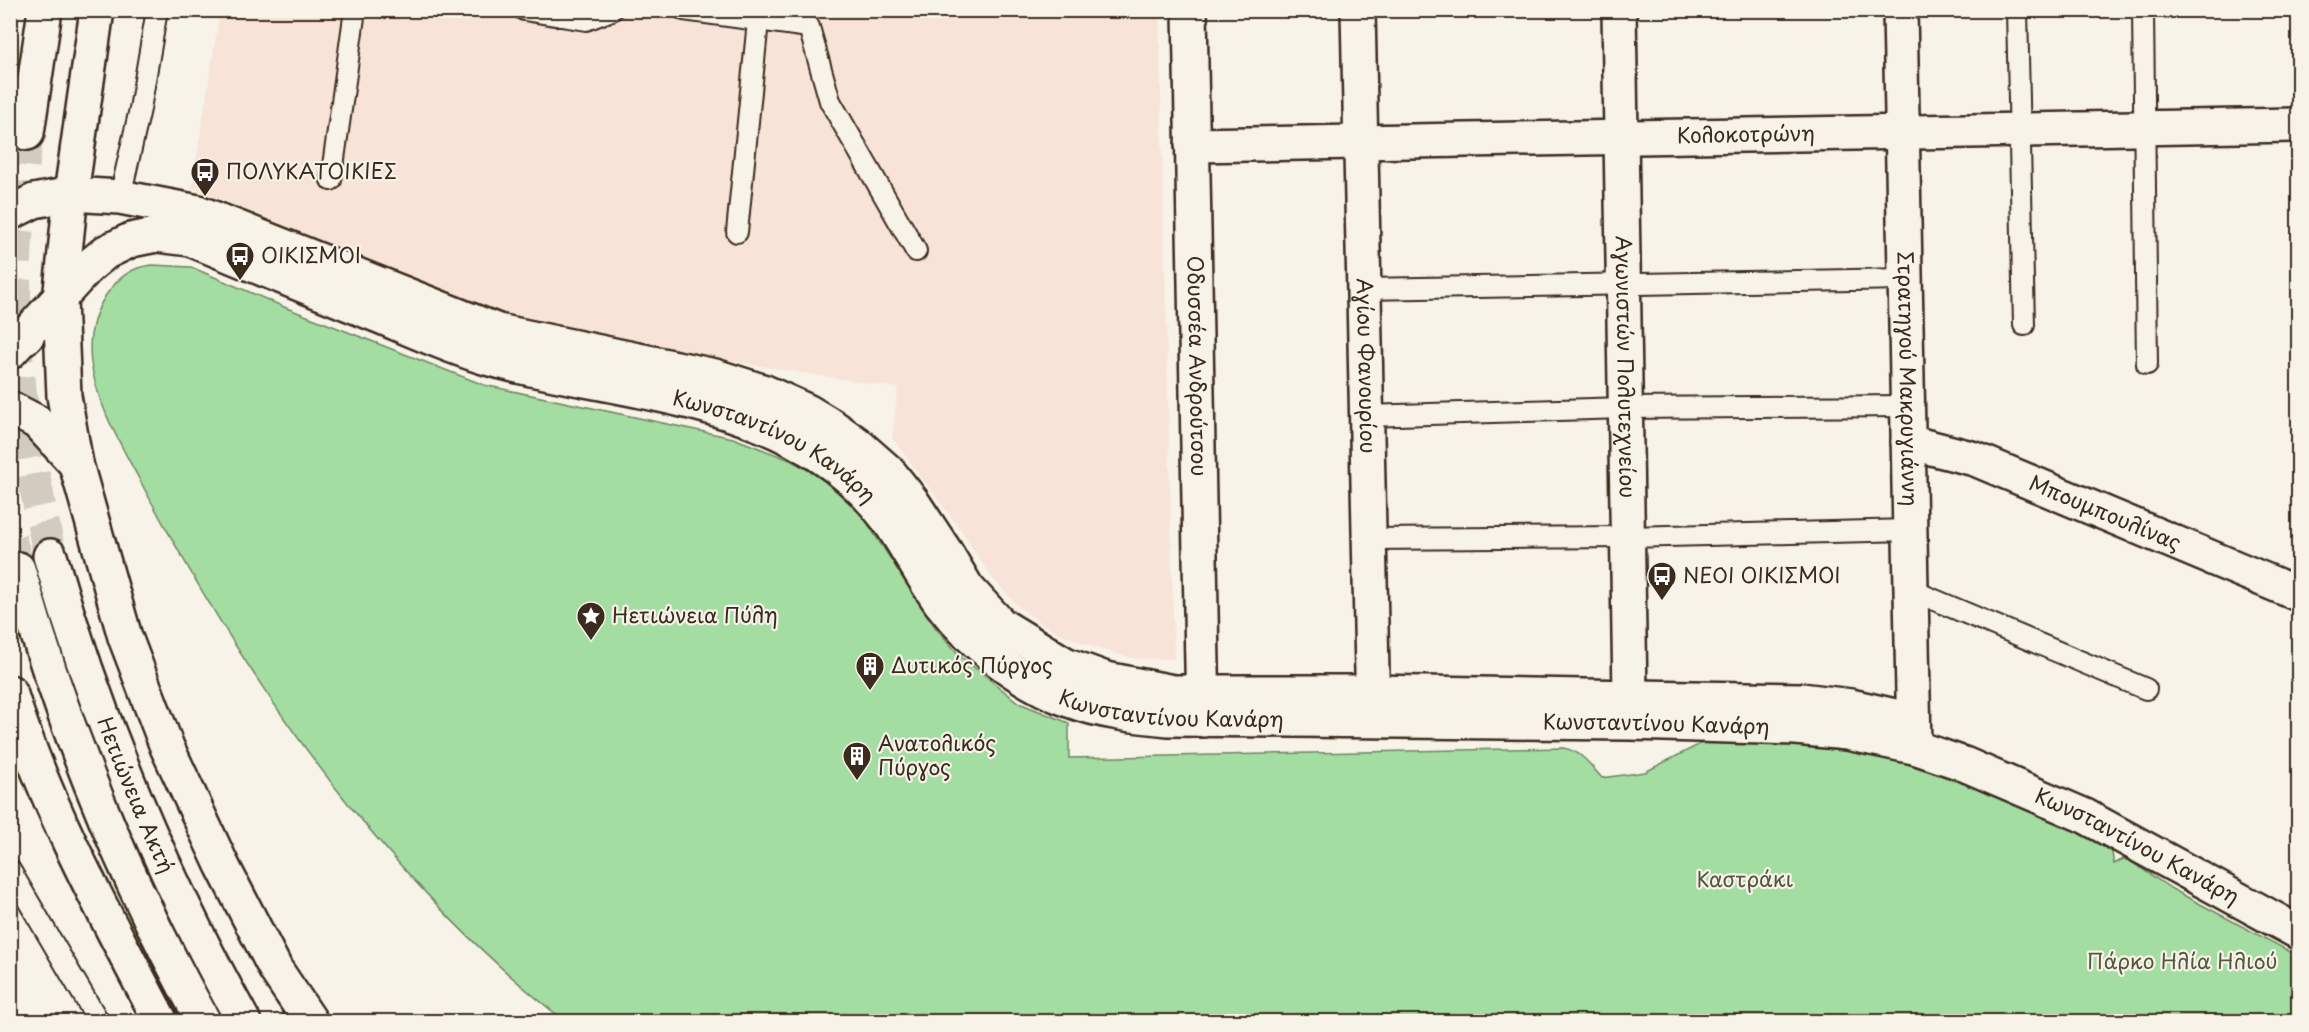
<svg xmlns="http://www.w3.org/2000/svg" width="2309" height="1032" viewBox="0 0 2309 1032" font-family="'Playpen Sans',sans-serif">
	<rect width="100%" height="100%" fill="#f7f3e8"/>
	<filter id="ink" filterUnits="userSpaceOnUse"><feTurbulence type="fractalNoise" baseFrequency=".0167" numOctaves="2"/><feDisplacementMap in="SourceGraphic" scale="12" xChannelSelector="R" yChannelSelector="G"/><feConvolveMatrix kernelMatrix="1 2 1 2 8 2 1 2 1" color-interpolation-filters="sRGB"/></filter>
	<g filter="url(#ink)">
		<path fill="#f7e3d7" d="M220 11H1159L1174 659H1137L1096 648 1050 629 1021 609 992 578 961 530 892 438 898 388 710 358 492 311 378 265 192 187Z"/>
		<path fill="#a3dda2" stroke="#6f8460" stroke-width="1.5" d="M152 265 191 267 289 309 484 385 733 438 790 460 819 476 842 493 860 512 935 627 959 655 1019 703 1069 723V758L1563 748C1582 751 1590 765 1602 778L1645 772 1714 737 1807 739 1910 759 2077 830 2111 848 2114 864 2123 859 2130 861 2172 889 2298 956V1021H565C484 959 415 885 350 806 272 710 203 598 145 490 124 450 98 409 91 363 88 339 93 315 106 295 118 278 131 267 152 265Z"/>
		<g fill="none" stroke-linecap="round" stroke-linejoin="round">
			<g stroke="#d1cbc0" stroke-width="33" stroke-dasharray="33 16" stroke-linecap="butt">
				<path d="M27 133C17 211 10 292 18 371 24 433 37 495 50 556"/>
				<path d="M10 539 18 569"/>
			</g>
			<g stroke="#3b2a1e" stroke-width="24">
				<g id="lane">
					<path d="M524 10 586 20 612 10"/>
					<path d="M684 10 809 27 830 101 916 251"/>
					<path d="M2017 10 2024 325"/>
					<path d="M2143 10 2147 364"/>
					<path d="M331 180 355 10"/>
					<path d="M120 197 140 109 157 10"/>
					<path d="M737 232 758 21"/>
					<path d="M1364 289 1906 279"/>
					<path d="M1366 416 1625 408 1908 406"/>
					<path d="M1369 539 1628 537 1910 530"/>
					<path d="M1911 590 2146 689"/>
					<path d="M10 870 99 1022"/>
				</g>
			</g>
			<g stroke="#3b2a1e" stroke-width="38">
				<g id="street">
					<path id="s1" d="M1190 10 1203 720"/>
					<path id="s2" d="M1358 10 1373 720"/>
					<path id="s3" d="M1619 10 1630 696"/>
					<path id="s4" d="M1900 10 1914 747"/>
					<path id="s5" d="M1192 145 2298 125"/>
					<path id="s6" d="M1908 442 1975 459 2298 594"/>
				</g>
			</g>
			<g stroke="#3b2a1e" stroke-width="38">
				<g id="secondary">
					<path d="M10 213 34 201 71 194 120 197 198 212 498 331 715 376 765 392 807 411 832 426 856 443 889 472 912 501 945 551 967 588 1001 625 1065 664 1106 679 1173 692H1372L1801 700 1851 706 1913 720"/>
					<path id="s7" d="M10 352 88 267 106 252 131 240 156 235 190 239C253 265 316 291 379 316 415 331 452 348 490 359 598 389 723 392 819 455 845 472 870 495 889 521 907 547 921 576 940 602 972 644 1019 682 1069 700 1101 712 1136 716 1169 719L1630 723 1796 728 1847 733 1914 747 1964 764 2085 816 2298 932"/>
				</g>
			</g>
			<g stroke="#3b2a1e" stroke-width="38">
				<g id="primary">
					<path d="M97 10 71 194 60 300 64 396 76 464 125 637 167 747 222 865 276 970 311 1022"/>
					<path d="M27 133 45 10"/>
					<path d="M10 340 27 336"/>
					<path d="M10 408 37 422 76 464"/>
					<path id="s8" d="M50 556C97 719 161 874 244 1022"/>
					<path d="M18 569C63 727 124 879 204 1022"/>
					<path d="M10 692C46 808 105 915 161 1022"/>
				</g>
			</g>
			<use href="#lane" stroke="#f7f3e8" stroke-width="20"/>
			<use href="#street" stroke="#f7f3e8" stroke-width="33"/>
			<use href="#secondary" stroke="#f7f3e8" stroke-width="33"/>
			<use href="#primary" stroke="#f7f3e8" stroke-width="33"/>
		</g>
	</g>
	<defs>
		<g id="bus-pin" transform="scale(1.5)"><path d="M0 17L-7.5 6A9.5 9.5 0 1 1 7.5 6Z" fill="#3b2a1e" stroke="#f7f3e8"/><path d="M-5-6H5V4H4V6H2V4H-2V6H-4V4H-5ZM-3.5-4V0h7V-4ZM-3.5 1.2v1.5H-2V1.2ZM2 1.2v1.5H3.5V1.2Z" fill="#fff"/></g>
		<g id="sight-pin" transform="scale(1.5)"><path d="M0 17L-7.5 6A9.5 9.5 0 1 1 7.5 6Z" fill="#3b2a1e" stroke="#f7f3e8"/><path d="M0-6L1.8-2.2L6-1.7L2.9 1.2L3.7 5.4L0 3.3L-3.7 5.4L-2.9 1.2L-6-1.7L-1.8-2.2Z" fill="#fff"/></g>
		<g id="building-pin" transform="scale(1.5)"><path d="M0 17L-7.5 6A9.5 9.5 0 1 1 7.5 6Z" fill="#3b2a1e" stroke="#f7f3e8"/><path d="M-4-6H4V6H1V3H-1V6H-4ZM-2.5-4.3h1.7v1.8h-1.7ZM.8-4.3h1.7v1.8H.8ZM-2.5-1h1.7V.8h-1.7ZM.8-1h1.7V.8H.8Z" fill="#fff"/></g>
	</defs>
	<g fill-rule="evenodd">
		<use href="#bus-pin" x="205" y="172"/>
		<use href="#bus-pin" x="240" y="256"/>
		<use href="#bus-pin" x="1662" y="576"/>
		<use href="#sight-pin" x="591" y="616"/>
		<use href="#building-pin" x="870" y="666"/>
		<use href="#building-pin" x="857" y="756"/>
	</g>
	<g text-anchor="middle" stroke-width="4.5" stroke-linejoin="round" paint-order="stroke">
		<g font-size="21" fill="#3b2a1e" stroke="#f7f3e8">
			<text dy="7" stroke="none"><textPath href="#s5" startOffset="554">Κολοκοτρώνη</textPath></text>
			<text dy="7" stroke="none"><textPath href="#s1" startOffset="356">Οδυσσέα Ανδρούτσου</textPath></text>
			<text dy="7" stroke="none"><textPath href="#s2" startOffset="356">Αγίου Φανουρίου</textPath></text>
			<text dy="7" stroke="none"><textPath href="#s3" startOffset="357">Αγωνιστών Πολυτεχνείου</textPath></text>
			<text dy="7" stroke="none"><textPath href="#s4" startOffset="369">Στρατηγού Μακρυγιάννη</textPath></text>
			<text dy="7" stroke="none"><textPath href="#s7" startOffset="850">Κωνσταντίνου Κανάρη</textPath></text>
			<text dy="7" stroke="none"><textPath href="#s6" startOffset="210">Μπουμπουλίνας</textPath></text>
			<text dy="7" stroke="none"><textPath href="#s7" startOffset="1354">Κωνσταντίνου Κανάρη</textPath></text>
			<text dy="7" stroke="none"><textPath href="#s7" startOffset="1840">Κωνσταντίνου Κανάρη</textPath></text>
			<text dy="7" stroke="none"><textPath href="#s8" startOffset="254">Ηετιώνεια Ακτή</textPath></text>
			<text dy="7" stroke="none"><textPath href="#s7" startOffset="2344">Κωνσταντίνου Κανάρη</textPath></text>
		</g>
		<g font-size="21" fill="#3b2a1e" stroke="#f7f3e8" text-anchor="start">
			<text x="226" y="179">ΠΟΛΥΚΑΤΟΙΚΙΕΣ</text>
			<text x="261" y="263">ΟΙΚΙΣΜΟΙ</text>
			<text x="1683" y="583">ΝΕΟΙ ΟΙΚΙΣΜΟΙ</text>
			<text x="612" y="623">Ηετιώνεια Πύλη</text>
			<text x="891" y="673">Δυτικός Πύργος</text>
			<text x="878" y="751">Ανατολικός<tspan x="878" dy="24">Πύργος</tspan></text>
		</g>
		<g font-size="21" fill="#55573f" stroke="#f7f3e8">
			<text x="1745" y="887">Καστράκι</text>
			<text x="2182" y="969">Πάρκο Ηλία Ηλιού</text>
		</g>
	</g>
	<rect width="2309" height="1032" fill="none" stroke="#f7f3e8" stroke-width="36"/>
	<rect x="18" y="18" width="2273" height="996" fill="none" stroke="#3b2a1e" stroke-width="2" filter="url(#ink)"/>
</svg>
